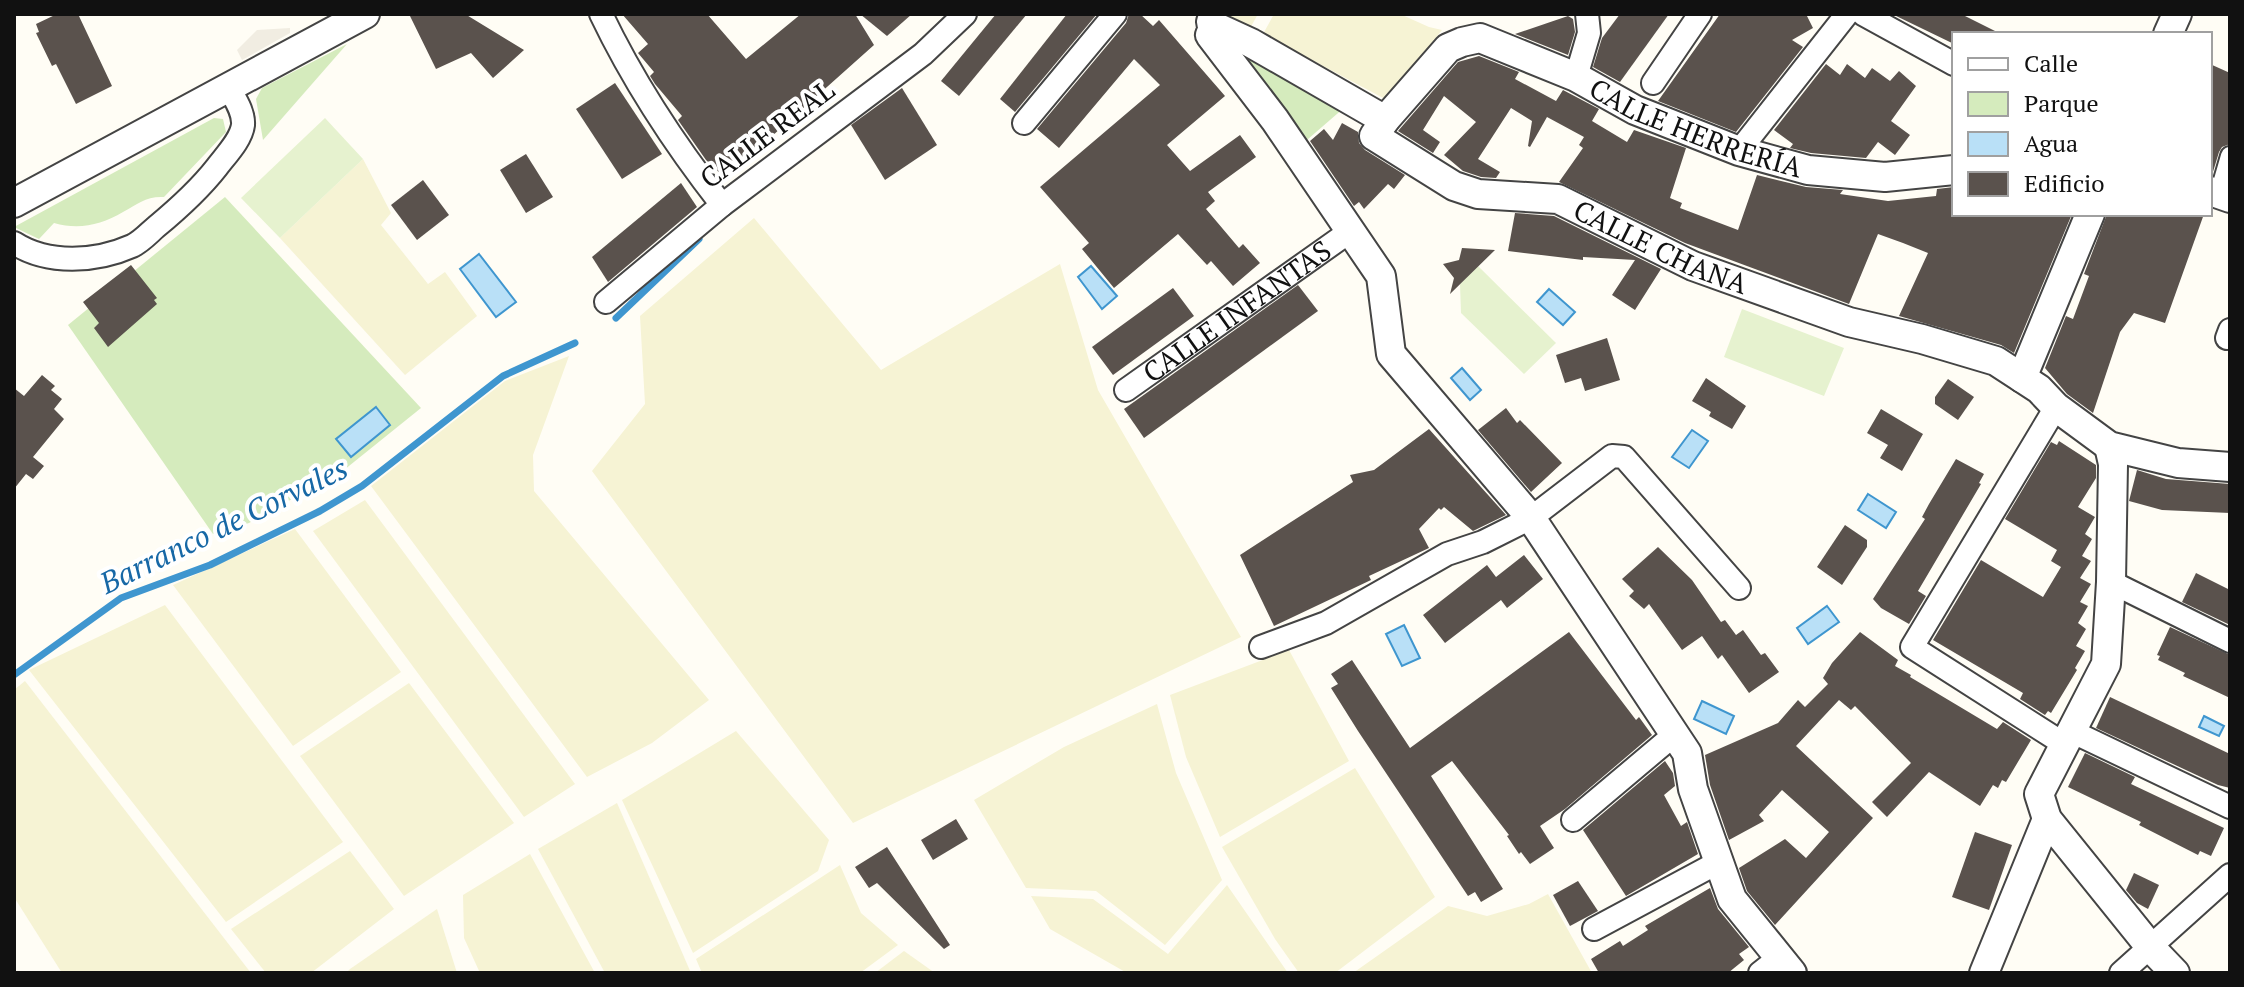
<svg xmlns="http://www.w3.org/2000/svg" width="2244" height="987" viewBox="0 0 2244 987" font-family="'PT Serif',serif">
	<rect width="100%" height="100%" fill="#fffdf5"/>
	<g fill="#f6f3d4">
		<path d="M1224 14H1258L1249 30Z"/>
		<path d="M1274 14H1400L1429 27 1442 30 1387 100 1263 34Z"/>
		<path d="M363 159 391 213 381 225 428 284 445 272 477 316 405 375 280 238Z"/>
		<path d="M754 218 881 370 1060 264 1098 390 1241 637 853 823 592 471 645 404 640 316Z"/>
		<path d="M569 356 533 455 534 491 709 700 652 743 587 777 371 486 505 381Z"/>
		<path d="M365 500 575 784 524 817 313 531Z"/>
		<path d="M295 529 401 672 293 746 173 585Z"/>
		<path d="M165 605 343 842 226 922 29 670Z"/>
		<path d="M1289 650 1349 761 1220 837 1186 757 1170 695Z"/>
		<path d="M25 681 251 973H62L14 897V690Z"/>
		<path d="M409 683 514 823 404 896 300 756Z"/>
		<path d="M1157 704 1176 773 1222 880 1165 945 1096 891 1026 888 974 800 1064 747Z"/>
		<path d="M736 731 829 840 818 871 693 953 622 800Z"/>
		<path d="M1355 768 1435 897 1335 973H1299L1275 939 1222 847Z"/>
		<path d="M617 803 691 973H605L538 849Z"/>
		<path d="M350 851 394 909 311 973H266L231 929Z"/>
		<path d="M530 854 595 973H480L464 938 463 895Z"/>
		<path d="M840 865 861 913 898 945 860 973H702L696 959Z"/>
		<path d="M1227 885 1288 973H1127L1050 929 1031 896 1093 899 1168 954Z"/>
		<path d="M1548 894 1592 973H1353L1448 906 1487 916 1529 904Z"/>
		<path d="M437 909 457 973H346L350 969Z"/>
		<path d="M904 951 935 973H875Z"/>
	</g>
	<g fill="#d5ebbd">
		<path d="M347 44 263 140 256 99 262 88Z"/>
		<path d="M1242 45 1345 107 1300 146 1237 53Z"/>
		<path d="M214 118 223 119 226 132 164 197C146 196 138 204 123 212 101 225 79 230 54 223L39 239 14 227Z"/>
		<path d="M225 197 421 408 344 470 249 523 213 534 68 325Z"/>
	</g>
	<g fill="#e6f2cf">
		<path d="M325 118 363 159 280 238 241 198Z"/>
		<path d="M1478 266 1556 343 1524 374 1461 313 1460 284Z"/>
		<path d="M1742 309 1844 348 1824 396 1724 357Z"/>
	</g>
	<path fill="#f1ede2" d="M290 28V33L242 60 237 50 257 30Z"/>
	<g fill="#b9e0f7" stroke="#3f96cf" stroke-width="2">
		<path d="M479 254 516 302 496 317 460 269Z"/>
		<path d="M1091 266 1117 296 1102 309 1078 277Z"/>
		<path d="M1549 289 1575 312 1563 325 1537 302Z"/>
		<path d="M1462 368 1481 390 1470 400 1451 378Z"/>
		<path d="M376 407 390 425 351 457 336 439Z"/>
		<path d="M1692 430 1708 441 1689 468 1672 457Z"/>
		<path d="M1868 494 1896 512 1886 528 1858 510Z"/>
		<path d="M1827 606 1839 622 1808 644 1797 628Z"/>
		<path d="M1404 625 1420 658 1402 666 1386 634Z"/>
		<path d="M1702 701 1734 716 1726 734 1694 719Z"/>
		<path d="M2204 716 2224 726 2219 736 2199 727Z"/>
	</g>
	<g fill="none" stroke-linecap="round" stroke-linejoin="round">
		<g stroke="#3f96cf" stroke-width="7">
			<path d="M616 318 699 239"/>
			<path d="M14 675 121 598 210 565 320 511 362 486 503 376 575 343"/>
		</g>
	</g>
	<g fill="#5a524d">
		<path d="M57 14H78L112 86 76 104 56 64 52 66 36 33 39 32 36 24Z"/>
		<path d="M409 14H465L524 50 493 78 471 53 436 69Z"/>
		<path d="M622 14H707L746 59 801 14H855L874 45 725 178 706 160 678 120 682 116 655 84 650 76 654 72 638 53 648 44Z"/>
		<path d="M860 14H912L887 36Z"/>
		<path d="M996 14H1027L959 96 941 81Z"/>
		<path d="M1067 14H1097L1015 112 1000 99Z"/>
		<path d="M1129 14H1140L1153 26 1159 20 1225 96 1167 145 1190 171 1240 135 1256 157 1208 192 1215 201 1206 209 1239 248 1243 244 1260 263 1233 286 1211 261 1207 265 1178 234 1114 288 1082 249 1089 243 1040 187 1160 85 1134 59 1059 148 1037 129 1126 23Z"/>
		<path d="M1620 14H1669L1620 82 1593 67 1602 38Z"/>
		<path d="M1720 14H1806L1813 28 1792 40 1803 47 1736 132 1658 101Z"/>
		<path d="M1892 14H1961L2001 34H1954V44Z"/>
		<path d="M1568 16 1573 19 1575 32 1568 55 1515 34Z"/>
		<path d="M1479 56 1519 72 1515 79 1556 101 1563 90 1599 109 1592 121 1627 142 1634 130 1686 148 1670 198 1682 203 1680 208 1738 230 1757 175 1806 187 1843 190 1840 194 1888 201 1936 196 1937 189 1954 187V214H2072L2014 353 2001 345 1899 316 1928 253 1903 243 1878 234 1849 304 1685 243 1559 182 1583 148 1579 145 1584 137 1547 117 1530 147 1528 146 1532 121 1511 108 1478 159 1500 172 1496 178 1481 177 1463 171 1444 155 1476 122 1444 96 1423 130 1440 142 1433 153 1398 131 1458 62Z"/>
		<path d="M1826 64 1840 75 1847 64 1865 78 1872 68 1890 81 1899 71 1916 86 1891 121 1910 135 1895 155 1878 142 1866 158 1811 153 1790 148 1793 144 1774 130Z"/>
		<path d="M2210 64 2230 73V144L2222 147 2219 152 2212 175 2210 174Z"/>
		<path d="M615 83 662 154 622 179 576 109Z"/>
		<path d="M902 88 937 145 885 180 851 125Z"/>
		<path d="M1342 123 1358 132 1359 143 1365 150 1405 175 1394 189 1388 184 1364 209 1359 202 1354 206 1310 141 1324 129 1333 140Z"/>
		<path d="M526 154 553 197 526 213 500 170Z"/>
		<path d="M423 180 449 215 417 240 391 205Z"/>
		<path d="M681 183 697 207 608 282 592 257Z"/>
		<path d="M1515 213 1554 216 1661 269 1635 310 1612 295 1635 260 1583 257V260L1508 251Z"/>
		<path d="M2107 214H2204L2165 323 2134 313 2120 332 2093 413 2067 394 2045 368 2066 316 2073 319 2089 276 2084 274Z"/>
		<path d="M1462 248 1495 250 1450 294 1454 278 1443 264 1459 260Z"/>
		<path d="M131 265 157 298 154 300 157 304 108 347 94 328 99 323 83 302Z"/>
		<path d="M1298 285 1318 311 1144 438 1124 409Z"/>
		<path d="M1173 288 1194 316 1113 375 1092 347Z"/>
		<path d="M1607 338 1620 380 1585 391 1581 378 1565 383 1556 355Z"/>
		<path d="M42 375 55 386 51 390 62 399 54 409 64 419 33 457 44 466 33 479 26 474 14 489V388L24 396Z"/>
		<path d="M1706 378 1746 406 1732 429 1709 416 1711 412 1692 401Z"/>
		<path d="M1948 379 1974 397 1958 420 1935 404V397Z"/>
		<path d="M1506 408 1517 423 1520 420 1562 463 1531 492 1478 430Z"/>
		<path d="M1881 409 1923 434 1902 471 1880 458 1888 445 1867 433Z"/>
		<path d="M1429 429 1506 515 1473 531 1444 507 1441 510 1439 508 1419 529 1429 548 1369 576 1371 580 1274 626 1240 555 1353 482 1350 475 1374 470Z"/>
		<path d="M2059 441 2096 465V478L2078 507 2095 517 2085 534 2092 539 2082 556 2091 561 2080 578 2091 584 2080 602 2088 606 2078 623 2086 629 2076 646 2085 651 2075 668 2077 670 2051 713 2048 711 2045 715 2020 699 2023 693 1933 640 1981 560 2043 597 2061 567 2051 561 2057 550 2005 519 2051 442 2057 445Z"/>
		<path d="M1956 459 1984 474 1979 483 1981 484 1918 591 1926 596 1909 624 1881 608 1873 599 1925 519 1922 517 1929 504Z"/>
		<path d="M2137 470 2166 479 2230 484V513L2162 510 2129 501Z"/>
		<path d="M1845 525 1867 540V547L1842 585 1817 567Z"/>
		<path d="M1658 547 1692 580 1721 622 1725 620 1736 635 1743 630 1761 655 1765 653 1779 672 1749 693 1722 655 1718 659 1702 636 1682 650 1649 604 1644 609 1629 596 1634 591 1622 579Z"/>
		<path d="M1524 555 1543 579 1507 608 1501 600 1445 643 1423 615 1487 565 1496 577Z"/>
		<path d="M2196 573 2230 590V625L2182 602Z"/>
		<path d="M2170 627 2230 655V698L2183 676 2185 673 2158 660 2160 656 2157 655Z"/>
		<path d="M1569 632 1636 720 1639 717 1652 735 1565 809 1540 826 1554 848 1530 864 1521 852 1519 854 1507 836 1509 835 1452 761 1431 776 1503 889 1481 902 1475 892 1468 896 1358 731 1331 688 1338 684 1331 674 1352 660 1410 748Z"/>
		<path d="M1860 632 1898 660 1895 666 1911 675 1910 677 1997 729 2003 722 2031 740 2006 782 2002 780 1998 788 1993 785 1980 806 1929 772 1887 817 1872 802 1911 763 1855 706 1851 710 1839 700 1796 746 1873 818 1775 925 1747 891 1739 868 1785 839 1806 858 1829 832 1782 790 1759 815 1764 821 1729 840 1710 785 1705 755 1778 723 1798 700 1805 707 1828 684 1823 678 1832 663Z"/>
		<path d="M2110 697 2230 754V788L2218 785 2096 728Z"/>
		<path d="M2085 753 2135 777 2131 784 2224 828 2211 856 2200 851 2198 855 2139 825 2141 822 2068 787Z"/>
		<path d="M1665 761 1673 773 1675 786 1664 795 1681 826 1687 822 1698 854 1626 896 1583 830Z"/>
		<path d="M956 819 968 839 933 860 921 840Z"/>
		<path d="M1975 832 2012 845 1989 910 1952 897Z"/>
		<path d="M887 847 950 945 944 949 877 883 869 888 855 867Z"/>
		<path d="M2134 873 2159 885 2148 909 2137 903 2126 890Z"/>
		<path d="M1578 881 1598 911 1570 926 1553 895Z"/>
		<path d="M1710 888 1718 909 1749 947 1739 954 1744 960 1728 973H1599L1591 959 1620 941 1623 946 1648 930 1645 926Z"/>
	</g>
	<g fill="none" stroke-linecap="round" stroke-linejoin="round">
		<g stroke="#444" stroke-width="22">
			<path id="pedestrian" d="M2219 194 2230 156"/>
		</g>
		<g stroke="#444" stroke-width="26">
			<g id="minor">
				<path d="M601 14C634 83 675 145 722 205"/>
				<path d="M1863 14 1954 64"/>
				<path d="M1576 77 1589 33 1587 14"/>
				<path d="M1653 83 1700 14"/>
				<path d="M1024 123 1115 14"/>
				<path d="M1739 151 1847 14"/>
				<path d="M14 243C48 265 96 262 132 246 141 242 149 233 156 227 179 208 199 190 217 167 226 155 241 140 243 125 244 111 234 98 228 86"/>
				<path d="M606 302 722 205 923 54 965 14"/>
				<path d="M2227 338 2230 330"/>
				<path id="s1" d="M1126 390 1349 232"/>
				<path d="M2056 407 1912 647 2064 744"/>
				<path d="M2111 582 2230 641"/>
				<path d="M1261 647 1326 623 1447 554 1483 542 1531 518 1612 456 1624 457 1739 588"/>
				<path d="M2071 731 2230 807"/>
				<path d="M1573 820 1674 735"/>
				<path d="M1594 929 1717 863"/>
				<path d="M1760 973 1779 958"/>
				<path d="M2121 973 2230 875"/>
			</g>
		</g>
		<g stroke="#444" stroke-width="32">
			<g id="tertiary">
				<path d="M1211 22 1214 26 1210 35 1275 120 1381 276 1391 354 1531 518 1687 753 1693 789 1732 899 1792 973"/>
				<path id="s2" d="M1214 26 1251 43 1385 120 1374 136 1454 186 1478 194 1558 199 1693 266 1849 322 1922 339 1996 361 2039 389 2056 407 2109 446 2178 463 2230 467"/>
				<path d="M2168 34 2177 14"/>
				<path id="s3" d="M1385 120 1448 48 1462 42 1480 38 1576 77 1635 110 1739 151 1808 170 1885 177 1954 170"/>
				<path d="M2210 191 2230 198"/>
				<path d="M14 203 365 14"/>
				<path d="M2022 378 2090 214"/>
				<path d="M2109 446 2113 464 2111 582 2106 664 2039 794 2047 819 2151 948 2175 973"/>
				<path d="M1984 973 2047 819"/>
			</g>
		</g>
		<use href="#pedestrian" stroke="#fff" stroke-width="18"/>
		<use href="#minor" stroke="#fff" stroke-width="22"/>
		<use href="#tertiary" stroke="#fff" stroke-width="28"/>
	</g>
	<g text-anchor="middle" stroke-width="8" stroke-linejoin="round" paint-order="stroke">
		<g font-size="28" fill="#111" stroke="#fff">
			<text dy="10" stroke="none"><textPath href="#s3" startOffset="364">CALLE HERRERÍA</textPath></text>
			<text transform="translate(767 134) rotate(-37)" y="10">CALLE REAL</text>
			<text dy="10" stroke="none"><textPath href="#s2" startOffset="528">CALLE CHANA</textPath></text>
			<text dy="10" stroke="none"><textPath href="#s1" startOffset="136">CALLE INFANTAS</textPath></text>
		</g>
		<g font-size="30" font-style="italic" fill="#1768a6" stroke="#fff">
			<text transform="translate(224 526) rotate(-26)" y="10">Barranco de Corvales</text>
		</g>
	</g>
	<rect width="2244" height="987" fill="none" stroke="#111111" stroke-width="32"/>
	<rect x="1952" y="32" width="260" height="184" fill="#ffffff" stroke="#a0a0a0" stroke-width="2"/>
	<rect x="1968" y="58" width="40" height="12" fill="#ffffff" stroke="#a0a0a0" stroke-width="2"/>
	<text x="2024" y="72" font-size="24" fill="#111111">Calle</text>
	<rect x="1968" y="92" width="40" height="24" fill="#d5ebbd" stroke="#a0a0a0" stroke-width="2"/>
	<text x="2024" y="112" font-size="24" fill="#111111">Parque</text>
	<rect x="1968" y="132" width="40" height="24" fill="#b9e0f7" stroke="#a0a0a0" stroke-width="2"/>
	<text x="2024" y="152" font-size="24" fill="#111111">Agua</text>
	<rect x="1968" y="172" width="40" height="24" fill="#5a524d" stroke="#a0a0a0" stroke-width="2"/>
	<text x="2024" y="192" font-size="24" fill="#111111">Edificio</text>
</svg>
